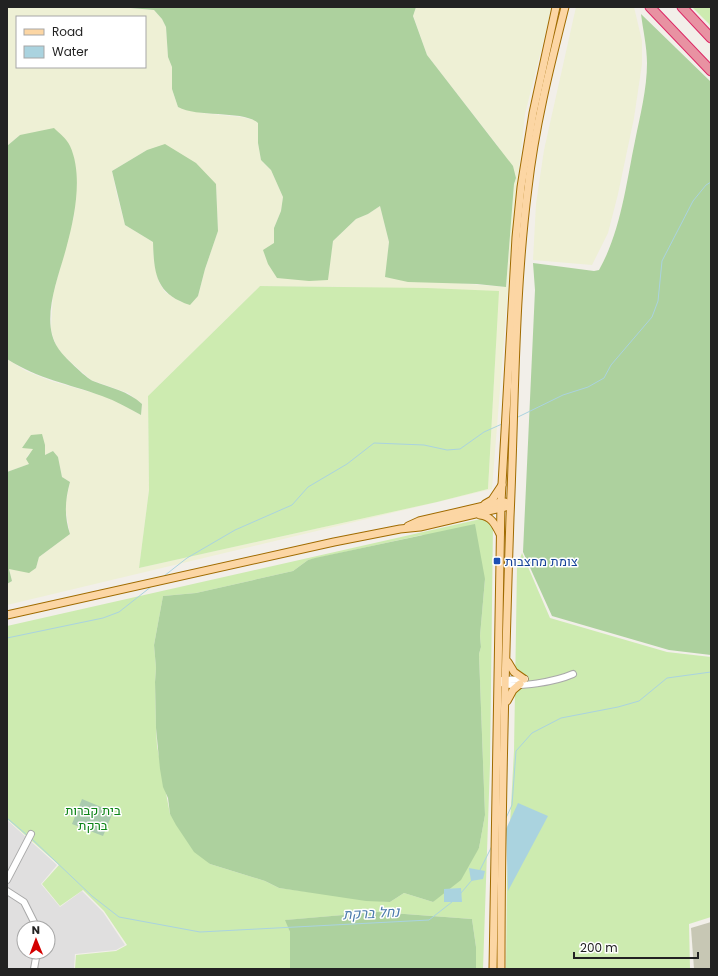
<svg xmlns="http://www.w3.org/2000/svg" width="718" height="976" viewBox="0 0 718 976" font-family="Poppins,Heebo,sans-serif">
	<rect width="100%" height="100%" fill="#f2efe9"/>
	<path fill="#e0dfdf" fill-rule="evenodd" d="M7 820 57 865 41 884 60 907 82 891 103 912 125 945 116 950 75 954 74 969H7ZM24 928H48V952H24Z"/>
	<path fill="#c7c7b4" d="M711 922V969H694L691 928Z"/>
	<g fill="#eef0d5" fill-rule="evenodd">
		<path d="M7 7H119L154 10 162 19 166 27 168 57 172 67V89L178 107 202 113 241 117 254 120 258 123V143L261 160 271 170 283 197 281 211 274 228V243L327 280 333 241 356 219 368 214 380 206 389 242 386 277 506 287 514 184 516 178 497 145 427 55 413 15 416 7H552L525 114 514 214 492 489 7 605V584L12 581 9 569 36 568 39 557 70 534 65 506 70 482 62 477 58 457 53 451 45 455V445L22 447 34 449 27 456 29 464 7 472V359L26 371 51 381 104 396 120 403 141 415 142 404 128 393 91 380 64 356 57 347 53 337 51 329 53 294 74 216 76 180 20 135 7 146ZM17 17H145V67H17ZM147 150 216 184 218 231 205 269 198 296 181 302 165 292 159 282 154 262 153 242 125 225 117 195 112 171ZM260 286 350 287 496 342 488 489 437 502 139 568 149 490 148 396Z"/>
		<path d="M576 7H634L642 41V64L634 118 618 194 608 233 592 265 533 260 536 204 544 150Z"/>
	</g>
	<g fill="#cdebb0" fill-rule="evenodd">
		<path d="M692 7H711V27L709 24Z"/>
		<path d="M260 286 427 288 499 291 488 489 437 502 139 568 149 490 148 396Z"/>
		<path d="M485 518 493 525 490 764 483 969H476V947L472 919 378 912 286 920 290 932V969H75L76 955 116 951 127 945 104 911 83 890 60 906 42 884 59 865 7 819V626ZM422 535 485 579 480 636 481 647 479 654 485 815 479 848 433 902 404 893 390 902 380 901 279 888 265 881 210 864 170 814 157 746 156 728 155 682 156 668 154 645 163 596 196 593 293 571 308 560Z"/>
		<path d="M522 553 550 618 667 652 711 657V917L689 924 690 969H506L507 879 514 751 517 567Z"/>
	</g>
	<g fill="#add19e">
		<path d="M119 7H416L413 16 427 55 513 166 516 178 514 184 506 287 477 284 408 282 385 277 389 242 380 206 368 214 356 219 333 241 328 280 309 281 277 278 268 264 263 250 274 243V228L281 211 283 197 271 170 261 160 258 143V123C244 110 198 118 178 107L172 89V67L168 57 166 27 162 19 154 10Z"/>
		<path d="M641 14 711 82V655L669 650 552 616 523 552 535 290 533 263 594 271 599 270C621 231 626 184 635 141 640 116 647 89 647 63 647 47 643 30 641 14Z"/>
		<path d="M54 128C59 133 67 139 70 146 83 174 75 216 67 245 60 274 39 320 58 348 62 355 86 378 93 381 111 388 128 391 142 404L141 415C128 408 116 401 102 396 67 383 40 380 7 359V146L20 135Z"/>
		<path d="M165 144 196 163 216 184 218 231 205 269 198 296 190 305C156 294 154 274 153 242L125 225 112 171 147 150Z"/>
		<path d="M42 434 45 445V455L53 451 58 457 62 477 70 482C65 500 64 516 70 534L39 557 36 568 29 573 9 569 12 581 7 584V472L29 464 26 459 33 449 22 448 31 435Z"/>
		<path d="M475 524 485 579 480 636 481 647 479 654 485 815 479 848 461 880 433 902 404 893 390 902 366 901 279 888 265 881 210 864 194 852 176 825 170 814 168 798 163 787 160 769 156 728 155 682 156 668 154 645 163 596 196 593 293 571 308 560 315 558Z"/>
		<path d="M378 912 472 919 476 947V969H290V932L285 920Z"/>
	</g>
	<path fill="#aacbaf" d="M82 799 113 812 103 836 72 824Z"/>
	<g fill="#aad3df">
		<path d="M518 803 548 816 508 891 506 829Z"/>
		<path d="M469 868 485 871 483 879 471 881Z"/>
		<path d="M461 888 462 902H444V889Z"/>
	</g>
	<g fill="none" stroke-linecap="round" stroke-linejoin="round">
		<g stroke="#aad3df" stroke-width="1">
			<path d="M518 417 563 395 588 387 604 378 611 365 652 317 658 301 662 261 693 201 706 185 711 182"/>
			<path d="M164 576 187 558 235 530 292 505 308 487 347 464 374 443 424 445 447 450 460 449 484 432 502 424"/>
			<path d="M7 638 103 618 119 612 152 586"/>
			<path d="M7 818 27 835"/>
			<path d="M506 818 512 805 516 751 532 733 561 718 618 707 639 701 667 678 711 672"/>
			<path d="M32 839 92 896 119 917 200 932 429 920 452 902"/>
			<path d="M480 870 492 846"/>
			<path d="M461 893 472 880"/>
		</g>
		<g stroke="#a9a9a9" stroke-width="8">
			<g id="minor">
				<path d="M502 680 525 679"/>
				<path d="M501 683C517 689 557 681 573 674"/>
				<path d="M7 880 31 834"/>
				<path d="M7 891 24 902 37 928"/>
				<path d="M34 969 37 952"/>
			</g>
		</g>
		<g stroke="#a06b00" stroke-width="9">
			<g id="major">
				<path d="M485 504 492 500 502 485"/>
				<path d="M480 515C491 516 495 524 500 534"/>
				<path d="M408 526 419 521 501 502H505"/>
				<path d="M7 615 334 542 400 529 420 527 505 507"/>
				<path d="M508 662 514 672 524 679"/>
				<path d="M507 701 513 690 520 684"/>
				<path d="M493 969 501 502 516 237 521 187 533 113 556 7"/>
				<path d="M501 969C501 819 505 668 510 517 515 408 514 297 528 188 535 126 550 67 565 7"/>
			</g>
		</g>
		<g stroke="#dc2a67" stroke-width="11">
			<g id="highway">
				<path d="M650 7 711 71"/>
				<path d="M682 7 711 38"/>
			</g>
		</g>
		<use href="#minor" stroke="#fff" stroke-width="6"/>
		<use href="#major" stroke="#fcd6a4" stroke-width="7"/>
		<use href="#highway" stroke="#e892a2" stroke-width="9"/>
	</g>
	<rect fill="#1a4fb4" stroke="#fff" stroke-width="1.5" x="493" y="557" width="8" height="8" rx="2"/>
	<g text-anchor="middle" stroke-width="3" stroke-linejoin="round" paint-order="stroke">
		<g font-size="13" fill="#164399" stroke="#fff" text-anchor="start">
			<text x="505" y="566">צומת מחצבות</text>
		</g>
		<g font-size="13" fill="#0c8416" stroke="#fff">
			<text x="93" y="815">בית קברות<tspan x="93" dy="15">ברקת</tspan></text>
		</g>
		<g font-size="14" font-style="italic" fill="#4a7aab" stroke="#fff">
			<text transform="translate(371 913) rotate(-3)" y="5">נחל ברקת</text>
		</g>
	</g>
	<rect width="718" height="976" fill="none" stroke="#222222" stroke-width="16"/>
	<rect x="16" y="16" width="130" height="52" fill="#ffffff" stroke="#a7a7a7"/>
	<rect x="24" y="29" width="20" height="6" fill="#fcd6a4" stroke="#a7a7a7"/>
	<text x="52" y="36" font-size="12" fill="#222222">Road</text>
	<rect x="24" y="46" width="20" height="12" fill="#aad3df" stroke="#a7a7a7"/>
	<text x="52" y="56" font-size="12" fill="#222222">Water</text>
	<g transform="translate(36 940) rotate(359)"><circle r="19" fill="#ffffff" stroke="#a7a7a7"/>
	<path d="M0-3L7 15L0 10L-7 15Z" fill="#d40000"/>
	<text y="-6" font-size="11" font-weight="bold" text-anchor="middle" fill="#222222">N</text>
	</g>
	<path d="M574 952v6h124v-6" fill="none" stroke="#222222" stroke-width="2"/>
	<text x="580" y="952" font-size="12" fill="#222222" stroke="#ffffff" stroke-width="3" paint-order="stroke">200 m</text>
</svg>
